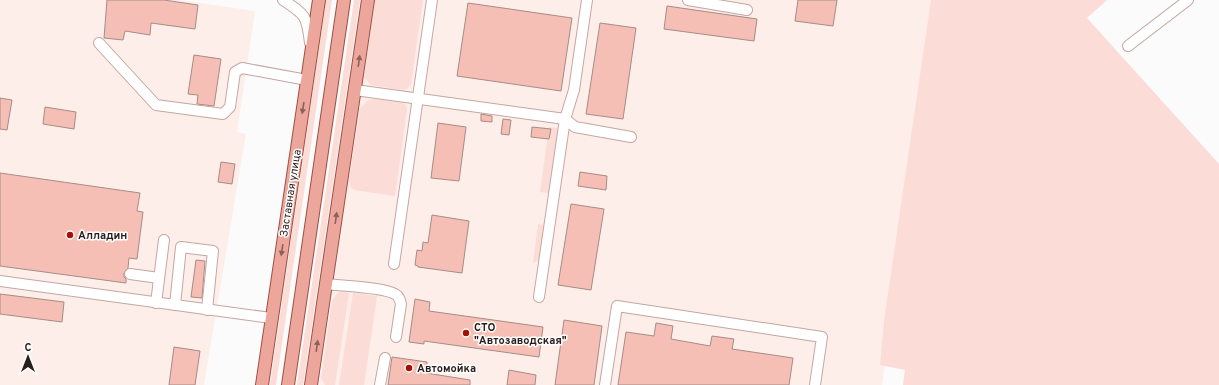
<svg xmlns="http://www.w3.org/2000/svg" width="1219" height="385" viewBox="0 0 1219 385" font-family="Overpass,sans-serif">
	<rect width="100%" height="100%" fill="#fbfbfb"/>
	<g fill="#feeeea">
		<path d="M0 0H180L255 11 237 132 246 134 204 385H0Z"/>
		<path d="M375 0H936L882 385H319Z"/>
	</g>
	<g fill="#fbdcd6">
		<path d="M326 0H332L276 385H270Z"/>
		<path d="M354 0H360L303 385H297Z"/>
		<path d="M375 0H423L411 84 407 89 402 90 371 85 364 77Z"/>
		<path d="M931 0H1107L1087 18 1219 164V385H903L905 370 880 365 884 321Z"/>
		<path d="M375 99 403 103 406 105 407 109 395 196 354 190 351 188 349 181 360 108 368 100Z"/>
		<path d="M549 127 557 128 558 132 549 193 540 192Z"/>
		<path d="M538 224 545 225 541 257 537 261 533 263Z"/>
		<path d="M340 292 349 293 335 385H325L321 378 332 301 337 294Z"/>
		<path d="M353 293 377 296 364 385H339Z"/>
	</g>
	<g fill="#f5bfb5" stroke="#a78b85">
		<path d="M107 0H164L198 5 195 29 151 23 150 35 125 31 123 40 104 38Z"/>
		<path d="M798 0H837L833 26 795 21Z"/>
		<path d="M468 3 572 18 561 91 457 76Z"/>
		<path d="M667 6 757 19 754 41 664 29Z"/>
		<path d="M600 23 636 28 623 119 586 114Z"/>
		<path d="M194 55 221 59 214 106 197 104 198 95 188 94Z"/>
		<path d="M0 98 12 100 7 130 0 129Z"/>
		<path d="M45 107 76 112 74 129 43 124Z"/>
		<path d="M481 114 492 116V122L481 121Z"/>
		<path d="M503 119 511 120 509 135 501 134Z"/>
		<path d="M438 123 466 127 459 181 431 178Z"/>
		<path d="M532 127 551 129 549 139 531 137Z"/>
		<path d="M221 162 235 164 232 184 218 182Z"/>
		<path d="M580 172 607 176 606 190 578 186Z"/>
		<path d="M0 173 140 193 137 211 143 212 137 259 129 258 128 268 124 273V277L126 279V283L0 266Z"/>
		<path d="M571 204 604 209 591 290 558 285Z"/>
		<path d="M432 215 469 221 462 273 418 267V266L415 265 417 250 422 251 423 242 428 243Z"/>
		<path d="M196 260 205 261 202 298 191 297Z"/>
		<path d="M0 294 64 302 62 322 0 314Z"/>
		<path d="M415 299 430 302 429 311 543 327 539 357 424 341V344L409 342Z"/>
		<path d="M564 320 602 326 594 385H555Z"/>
		<path d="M656 323 673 326 671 339 710 346 712 336 734 339 732 349 793 358 789 385H618L626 332 654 336Z"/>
		<path d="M174 347 200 351 195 385H169Z"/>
		<path d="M392 357 427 362 426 373 470 380V385H388Z"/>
		<path d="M509 370 536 375 535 385H507Z"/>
	</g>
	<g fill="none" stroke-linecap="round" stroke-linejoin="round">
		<g stroke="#c4a6a1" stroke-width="12">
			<g id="minor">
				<path d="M283 0C306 15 307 16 310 43"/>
				<path d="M688 0 747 10"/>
				<path d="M99 43 156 105 223 114 230 107 235 72 242 68 307 80"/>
				<path d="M1128 46 1188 0"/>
				<path d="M355 90 565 119 575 127 631 137"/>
				<path d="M394 264 432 0"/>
				<path d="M130 274 159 278"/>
				<path d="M0 281 271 318"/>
				<path d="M326 284C342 286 383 287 395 294 399 296 400 300 401 304L396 337"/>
				<path d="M539 297 565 119 574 90 587 0"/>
				<path d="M156 303 164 240"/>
				<path d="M175 305 181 247 213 251 207 310"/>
				<path d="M380 385 385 358"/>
				<path d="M605 385 617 306 822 337 815 385"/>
			</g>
		</g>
		<g stroke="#9f4f42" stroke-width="14">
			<g id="major">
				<path d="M262 385 319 0"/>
				<path d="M288 385 344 0"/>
				<path d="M311 385 368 0"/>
			</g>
		</g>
		<use href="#minor" stroke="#fff" stroke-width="10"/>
		<use href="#major" stroke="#eca69b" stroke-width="12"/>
	</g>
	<defs><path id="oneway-solid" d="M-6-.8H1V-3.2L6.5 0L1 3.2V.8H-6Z"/></defs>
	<g fill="#8a625a">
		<use href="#oneway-solid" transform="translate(359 61) rotate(-82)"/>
		<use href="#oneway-solid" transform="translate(303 108) rotate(99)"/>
		<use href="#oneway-solid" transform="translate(336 218) rotate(-82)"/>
		<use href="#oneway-solid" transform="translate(282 250) rotate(99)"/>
		<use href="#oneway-solid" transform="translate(317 346) rotate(-82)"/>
	</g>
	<g fill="#a51100" stroke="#fff" stroke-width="1.5">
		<circle cx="70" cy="235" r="4"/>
		<circle cx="466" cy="333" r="4"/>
		<circle cx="409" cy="368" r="4"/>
	</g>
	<g text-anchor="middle" stroke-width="3" stroke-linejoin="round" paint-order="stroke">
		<g font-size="11" fill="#271d1a" stroke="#fff">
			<text transform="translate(290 193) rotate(-81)" y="4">Заставная улица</text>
		</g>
		<g font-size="11" font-weight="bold" fill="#271d1a" stroke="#fff" text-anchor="start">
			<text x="78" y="239">Алладин</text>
			<text x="474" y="331">СТО<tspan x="474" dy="13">"Автозаводская"</tspan></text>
			<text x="417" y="372">Автомойка</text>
		</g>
	</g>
	<g transform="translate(28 357)" stroke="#ffffff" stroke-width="3" paint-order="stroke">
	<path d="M0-3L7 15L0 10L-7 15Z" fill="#271d1a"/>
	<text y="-6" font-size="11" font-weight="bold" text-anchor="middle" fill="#271d1a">С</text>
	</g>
</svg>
